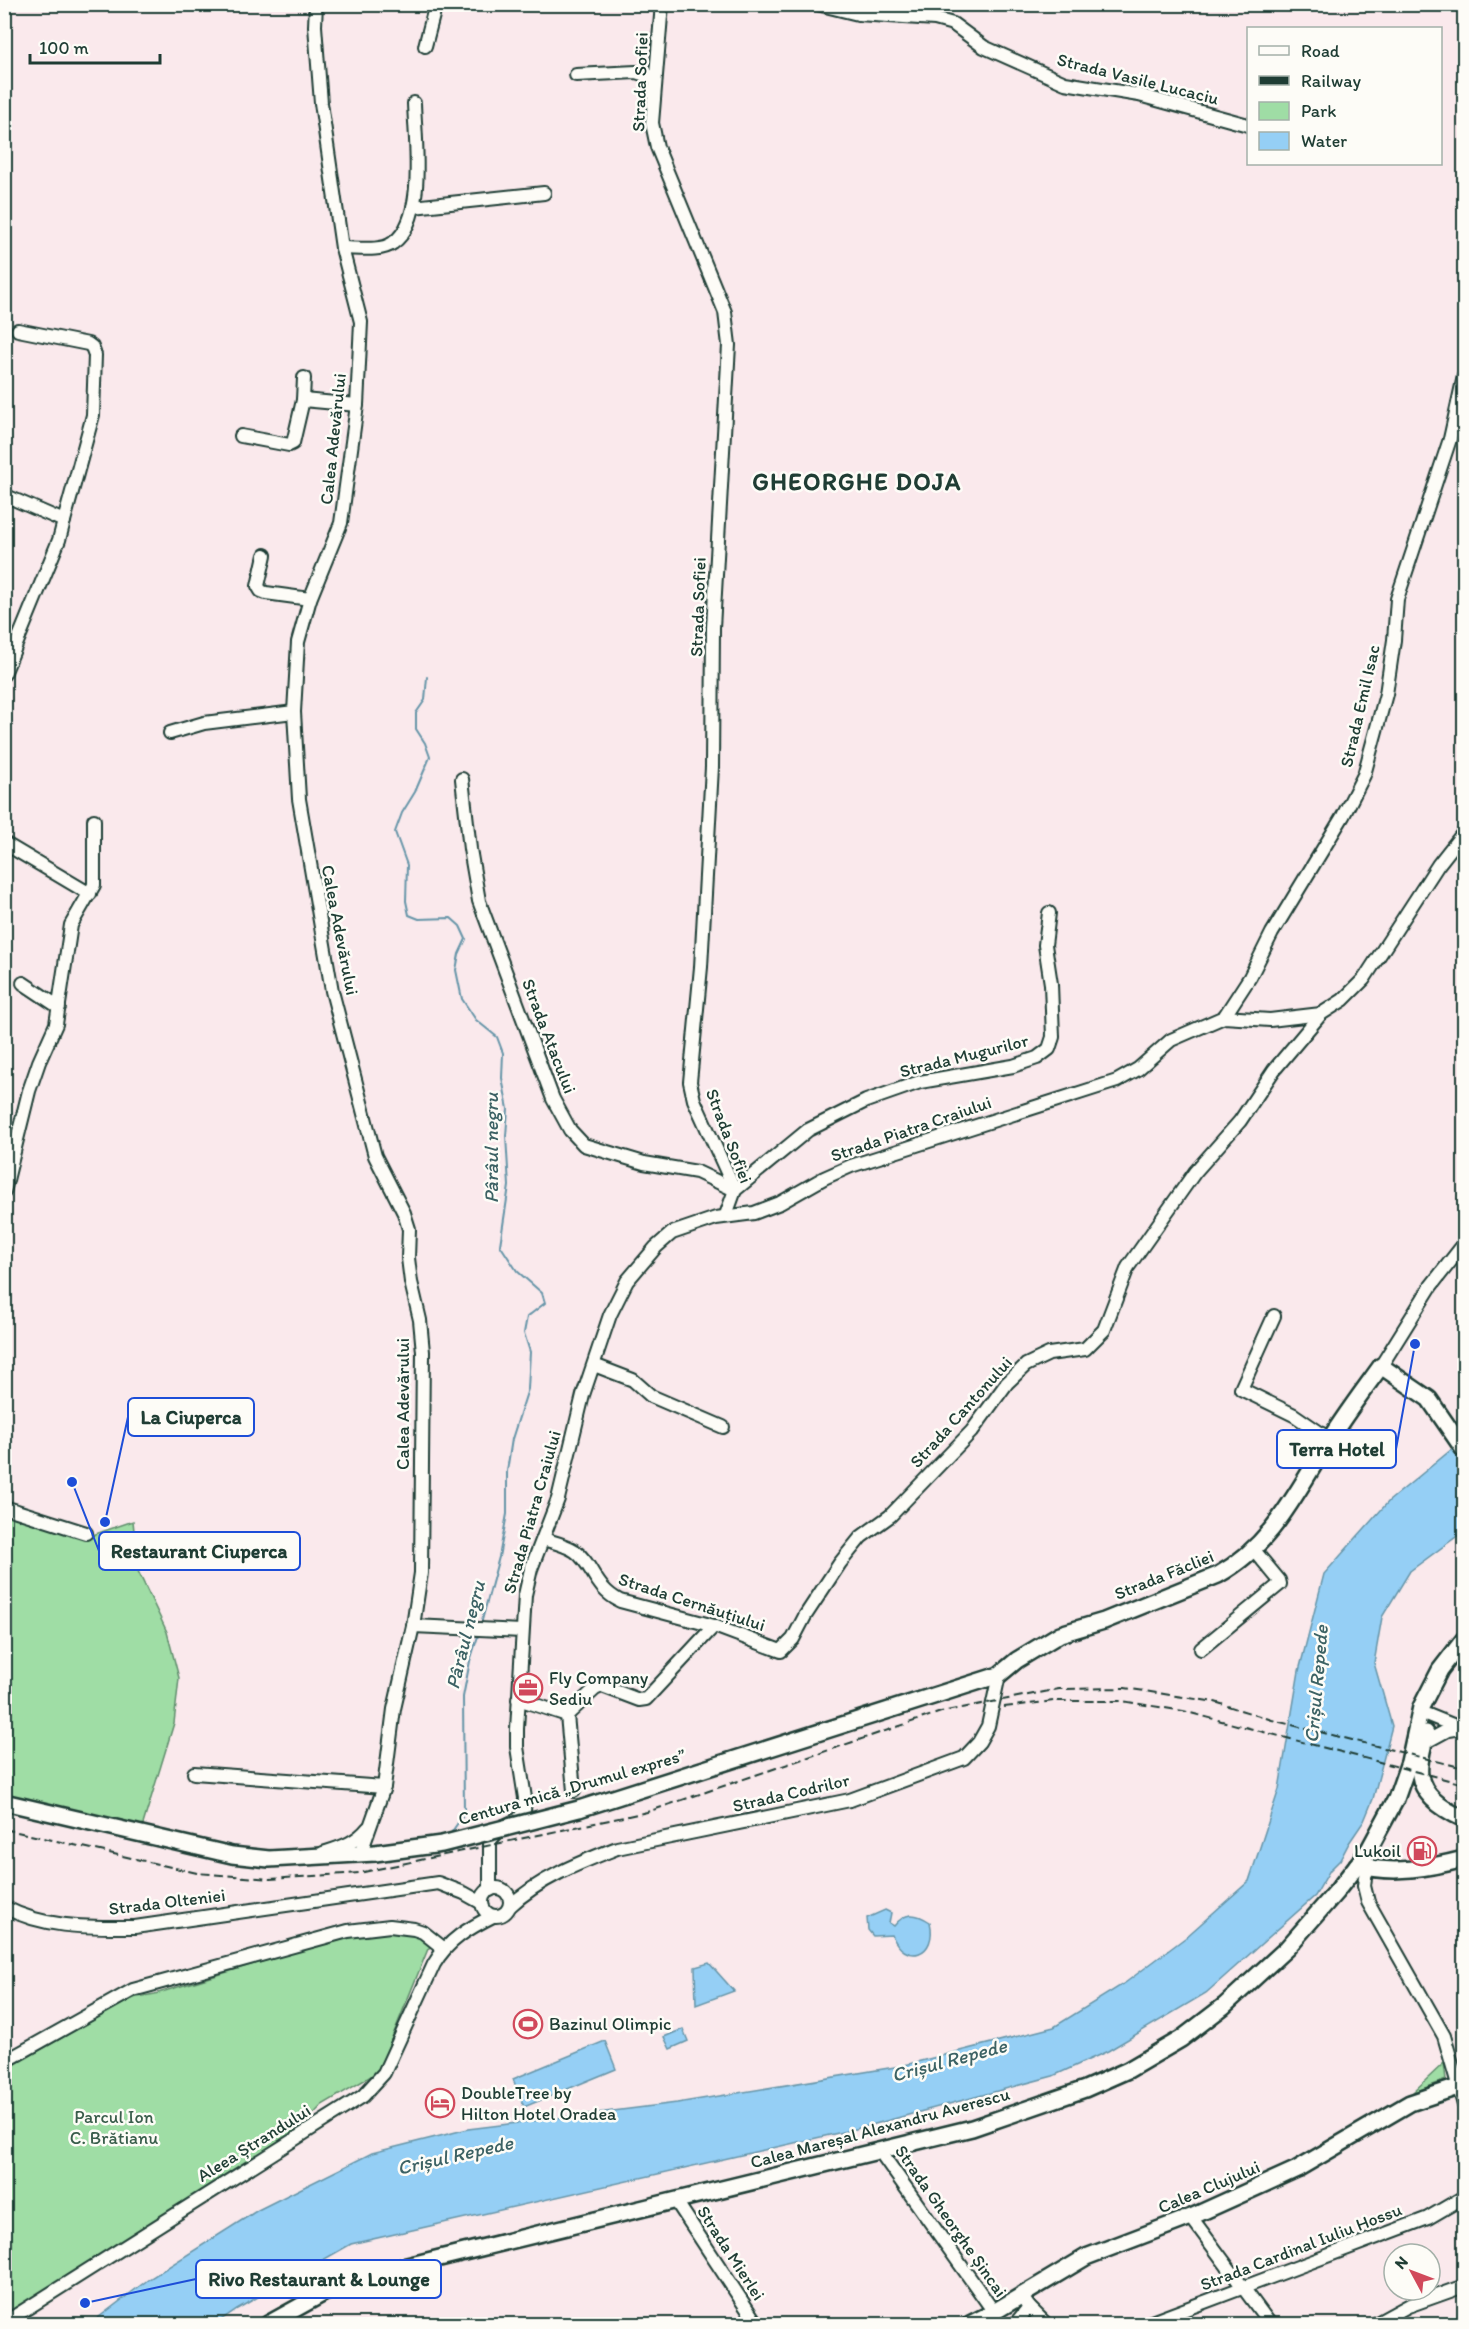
<svg xmlns="http://www.w3.org/2000/svg" width="1469" height="2329" viewBox="0 0 1469 2329" font-family="Itim,sans-serif">
	<rect width="100%" height="100%" fill="#fae9ec"/>
	<filter id="ink" filterUnits="userSpaceOnUse"><feTurbulence type="fractalNoise" baseFrequency=".0167" numOctaves="2"/><feDisplacementMap in="SourceGraphic" scale="12" xChannelSelector="R" yChannelSelector="G"/><feConvolveMatrix kernelMatrix="1 2 1 2 8 2 1 2 1" color-interpolation-filters="sRGB"/></filter>
	<g filter="url(#ink)">
		<g fill="#9fdda5" stroke="#5f8d6c" stroke-width="1.5">
			<path d="M5 1507 87 1537 133 1521 138 1571 167 1632 179 1678 174 1723 140 1834 5 1802Z"/>
			<path d="M401 1928 423 1935 433 1944 428 1949 378 2072 322 2105 283 2146 5 2319V2070L132 1998 155 1994 350 1935Z"/>
			<path d="M1444 2063 1446 2080 1412 2093Z"/>
		</g>
		<g fill="#95cff5" stroke="#6695a8" stroke-width="1.5">
			<path d="M1464 1446V1531L1410 1571 1382 1617 1374 1663 1392 1726 1373 1799 1364 1821 1349 1843 1340 1860 1330 1870 1315 1896 1206 1993 1108 2051 1053 2076 860 2128 351 2244 237 2309 215 2324H90L149 2279 258 2210 372 2153 468 2129 677 2103 901 2066 1054 2027 1125 1983 1185 1938 1249 1881 1279 1789 1299 1671 1324 1574 1389 1501 1451 1450Z"/>
			<path d="M885 1910 891 1913 889 1923 894 1926C905 1912 915 1912 930 1922 938 1956 905 1967 892 1935L873 1936 868 1930 867 1918Z"/>
			<path d="M709 1963 734 1991 696 2005 695 1967Z"/>
			<path d="M683 2029 688 2041 670 2049 664 2037Z"/>
			<path d="M605 2041 616 2069 524 2107 513 2079Z"/>
		</g>
		<g fill="none" stroke-linecap="round" stroke-linejoin="round">
			<g stroke="#6695a8" stroke-width="2">
				<path d="M427 677 425 700 416 713V729L425 743 430 757 415 792 402 813 395 832 407 865 406 901 409 915 419 919 451 918 460 926 466 939 459 954 456 970 462 999 476 1020 497 1037 503 1053 502 1078 508 1109 506 1136 509 1186 500 1245 517 1271 542 1293 545 1303 527 1317 524 1333 530 1352 528 1389 512 1439 507 1471V1514L499 1557 481 1624"/>
				<path d="M449 1836 464 1814 463 1697 470 1661 479 1633"/>
			</g>
			<g stroke="#1f3d34" stroke-width="16">
				<g id="minor">
					<path d="M316 4 315 26 321 103 342 248 361 322 357 405 341 523 310 599 298 642 294 712 299 799 332 991 375 1156 404 1213 409 1229 408 1258 411 1282 420 1320 423 1352 421 1573 413 1626 394 1709 384 1787 360 1855"/>
					<path d="M662 4 652 123 657 147 725 312 729 345 713 628 712 767 701 967 690 1082 694 1100 735 1190 726 1215"/>
					<path d="M817 4 858 14 935 19 953 24 984 47 1065 83 1139 95 1248 125"/>
					<path d="M425 46 436 4"/>
					<path d="M576 75 636 72 654 78"/>
					<path d="M413 207 544 193"/>
					<path d="M342 248C357 248 381 252 393 243 427 219 415 139 414 103"/>
					<path d="M303 400 357 405"/>
					<path d="M241 436 289 445 293 443 303 400 304 378"/>
					<path d="M4 495 64 521"/>
					<path d="M265 555 258 586 261 591 266 593 310 599"/>
					<path d="M4 674 59 540 64 521 93 415 95 355 92 347 88 344 18 330"/>
					<path d="M170 733 204 723 294 712"/>
					<path d="M462 779 470 849 479 901 553 1099 570 1130 584 1145 644 1163 697 1172 735 1190 808 1130 866 1101 920 1082 1013 1066 1037 1058 1049 1049 1053 1037 1051 984 1045 945 1049 913"/>
					<path d="M4 843 90 894"/>
					<path d="M23 983 59 1007"/>
					<path d="M1224 1017 1250 977 1272 933 1343 816 1364 775 1386 694 1394 640 1397 599 1450 439 1464 376"/>
					<path d="M4 1192 29 1091 39 1062 56 1024 71 925 94 885V820"/>
					<path d="M1274 1316 1241 1389 1294 1415 1329 1439"/>
					<path d="M594 1365 633 1380 651 1396 723 1427"/>
					<path d="M1381 1366 1431 1286 1464 1244"/>
					<path d="M4 1507 86 1533"/>
					<path d="M543 1539C553 1542 566 1545 575 1551 594 1565 593 1587 620 1601L714 1626 781 1651 793 1639 805 1616 840 1563 861 1537 890 1516 972 1431 1007 1383 1026 1365 1049 1354 1085 1349 1104 1330 1128 1267 1195 1172 1240 1121 1274 1070 1321 1014"/>
					<path d="M413 1626 522 1631"/>
					<path d="M1201 1649 1280 1584 1279 1580 1254 1550"/>
					<path d="M518 1699 567 1715 595 1689 602 1686 639 1700 646 1699 714 1626"/>
					<path d="M567 1715 574 1791"/>
					<path d="M1424 1743 1448 1730 1460 1728 1428 1715"/>
					<path d="M194 1773 384 1787"/>
					<path d="M323 1853C341 1847 356 1843 368 1828"/>
					<path d="M1367 1861 1364 1886 1368 1902 1444 2036 1464 2105"/>
					<circle cx="496" cy="1902" r="14"/>
					<path d="M490 1890V1840L504 1826 519 1819 524 1811 525 1798 517 1747V1729L525 1595 531 1569 558 1499 583 1395 610 1315 627 1281 656 1247 672 1233 716 1218 754 1213 780 1203 824 1178 851 1166 1117 1081 1138 1069 1171 1040 1224 1017 1270 1020 1321 1014 1343 1000 1364 979 1438 865 1464 832"/>
					<path d="M510 1906C540 1878 579 1863 617 1848L850 1800 964 1758 979 1742 988 1726 999 1675"/>
					<path d="M4 1907C46 1929 90 1927 135 1927L438 1883 464 1893 482 1903"/>
					<path d="M4 2062 133 1990 348 1931 390 1926 414 1929 423 1932 443 1948"/>
					<path d="M879 2150 994 2312"/>
					<path d="M676 2201 757 2324"/>
					<path d="M1191 2217 1270 2324"/>
					<path d="M1021 2295 1029 2307 1046 2324"/>
					<path d="M4 2323 363 2096 384 2073 434 1964C448 1940 469 1928 493 1916"/>
					<path d="M1015 2324 1029 2307"/>
					<path d="M1146 2324 1428 2218 1464 2197"/>
					<path d="M1375 2324 1408 2306 1464 2286"/>
				</g>
			</g>
			<g stroke="#1f3d34" stroke-width="20">
				<g id="major">
					<path d="M1426 1733C1424 1745 1418 1762 1420 1775 1423 1798 1446 1811 1464 1819"/>
					<path d="M4 1802 232 1855 269 1859 375 1853"/>
					<path d="M579 1809 999 1675 1017 1660 1060 1634 1104 1621 1218 1575C1273 1544 1295 1494 1328 1442 1344 1416 1363 1391 1381 1366L1429 1399 1464 1450"/>
					<path d="M1357 1865C1393 1875 1429 1868 1464 1859"/>
					<path d="M268 2324 324 2293 366 2276 972 2128 1085 2089 1128 2070 1181 2039 1224 2006 1287 1948 1336 1892 1368 1851 1396 1799 1409 1762 1421 1707 1440 1670 1464 1639"/>
					<path d="M970 2324 994 2312 1086 2257 1191 2217 1297 2169 1410 2103 1464 2085"/>
				</g>
			</g>
			<use href="#minor" stroke="#fdfcf7" stroke-width="12"/>
			<use href="#major" stroke="#fdfcf7" stroke-width="15"/>
			<g stroke="#1f3d34" stroke-width="2" stroke-dasharray="9 4.5" stroke-linecap="butt">
				<path d="M1004 1707 1054 1701H1122L1183 1711 1464 1784"/>
				<path d="M4 1829 197 1873 270 1879 359 1873 647 1812 941 1712 1059 1689 1125 1688 1215 1702 1272 1720 1464 1768"/>
			</g>
			<g stroke="#1f3d34" stroke-width="20" stroke-linecap="butt">
				<path id="major-bridge" d="M375 1853 442 1844 579 1809"/>
			</g>
			<use href="#major-bridge" stroke="#fdfcf7" stroke-width="15"/>
		</g>
	</g>
	<defs>
		<g id="office-ring" transform="scale(1.5)"><circle r="9.5" fill="#fdfcf7" stroke="#d1495b" stroke-width="1.5"/><path d="M-6-3h4V-5.5h4V-3h4V5H-6ZM-1-4.5V-3h2v-1.5ZM-6 0V1H6V0Z" fill="#d1495b"/></g>
		<g id="fuel-ring" transform="scale(1.5)"><circle r="9.5" fill="#fdfcf7" stroke="#d1495b" stroke-width="1.5"/><path d="M-5.5-6h7V0h2V4h1.3V-2.5L3-4.5l.8-.8L6-3V5H2.5V1h-1V6h-7ZM-4.2-4.7v3.2H.2V-4.7Z" fill="#d1495b"/></g>
		<g id="stadium-ring" transform="scale(1.5)"><circle r="9.5" fill="#fdfcf7" stroke="#d1495b" stroke-width="1.5"/><path d="M0-5a6.5 5 0 1 0 0 10a6.5 5 0 1 0 0-10ZM-3.5-1.8h7v3.6h-7Z" fill="#d1495b"/></g>
		<g id="hotel-ring" transform="scale(1.5)"><circle r="9.5" fill="#fdfcf7" stroke="#d1495b" stroke-width="1.5"/><path d="M-6-4.5h1.5V1H6V5H4.5V3h-9V5H-6ZM-4 0a1.8 1.8 0 1 1 3.6 0ZM.5 0V-2.5h3Q6-2.5 6 0Z" fill="#d1495b"/></g>
	</defs>
	<g fill-rule="evenodd">
		<use href="#office-ring" x="528" y="1688"/>
		<use href="#fuel-ring" x="1422" y="1851"/>
		<use href="#stadium-ring" x="528" y="2024"/>
		<use href="#hotel-ring" x="440" y="2103"/>
	</g>
	<g text-anchor="middle" stroke-width="5" stroke-linejoin="round" paint-order="stroke">
		<g font-size="18" fill="#1f3d34" stroke="#fdfcf7">
			<text transform="translate(1138 79) rotate(14)" y="6">Strada Vasile Lucaciu</text>
			<text transform="translate(640 82) rotate(-88)" y="6">Strada Sofiei</text>
			<text transform="translate(333 439) rotate(-84)" y="6">Calea Adevărului</text>
			<text transform="translate(698 607) rotate(-88)" y="6">Strada Sofiei</text>
			<text transform="translate(1360 706) rotate(-77)" y="6">Strada Emil Isac</text>
			<text transform="translate(340 930) rotate(79)" y="6">Calea Adevărului</text>
			<text transform="translate(549 1036) rotate(69)" y="6">Strada Atacului</text>
			<text transform="translate(964 1056) rotate(-14)" y="6">Strada Mugurilor</text>
			<text transform="translate(911 1129) rotate(-19)" y="6">Strada Piatra Craiului</text>
			<text transform="translate(729 1136) rotate(69)" y="6">Strada Sofiei</text>
			<text transform="translate(403 1404) rotate(-90)" y="6">Calea Adevărului</text>
			<text transform="translate(961 1412) rotate(-48)" y="6">Strada Cantonului</text>
			<text transform="translate(532 1512) rotate(-74)" y="6">Strada Piatra Craiului</text>
			<text transform="translate(1164 1575) rotate(-22)" y="6">Strada Făcliei</text>
			<text transform="translate(692 1602) rotate(18)" y="6">Strada Cernăuțiului</text>
			<text transform="translate(572 1787) rotate(-16)" y="6">Centura mică „Drumul expres”</text>
			<text transform="translate(791 1793) rotate(-13)" y="6">Strada Codrilor</text>
			<text transform="translate(167 1902) rotate(-7)" y="6">Strada Olteniei</text>
			<text transform="translate(880 2128) rotate(-15)" y="6">Calea Mareșal Alexandru Averescu</text>
			<text transform="translate(254 2143) rotate(-32)" y="6">Aleea Ștrandului</text>
			<text transform="translate(1209 2187) rotate(-23)" y="6">Calea Clujului</text>
			<text transform="translate(951 2221) rotate(55)" y="6">Strada Gheorghe Șincai</text>
			<text transform="translate(1301 2247) rotate(-21)" y="6">Strada Cardinal Iuliu Hossu</text>
			<text transform="translate(731 2253) rotate(57)" y="6">Strada Mierlei</text>
		</g>
		<g font-size="18" fill="#1f3d34" stroke="#fdfcf7" text-anchor="start">
			<text x="549" y="1684">Fly Company<tspan x="549" dy="21">Sediu</tspan></text>
			<text x="1401" y="1857" text-anchor="end">Lukoil</text>
			<text x="549" y="2030">Bazinul Olimpic</text>
			<text x="461" y="2099">DoubleTree by<tspan x="461" dy="21">Hilton Hotel Oradea</tspan></text>
		</g>
		<g font-size="18" fill="#395d4b" stroke="#fdfcf7">
			<text x="114" y="2123">Parcul Ion<tspan x="114" dy="21">C. Brătianu</tspan></text>
		</g>
		<g font-size="20" font-style="italic" fill="#3c6264" stroke="#fdfcf7">
			<text transform="translate(491 1148) rotate(-90)" y="7">Pârâul negru</text>
			<text transform="translate(465 1635) rotate(-76)" y="7">Pârâul negru</text>
			<text transform="translate(1316 1684) rotate(-85)" y="7">Crișul Repede</text>
			<text transform="translate(949 2060) rotate(-15)" y="7">Crișul Repede</text>
			<text transform="translate(455 2155) rotate(-13)" y="7">Crișul Repede</text>
		</g>
		<g font-size="24" font-weight="bold" letter-spacing="1.5" fill="#1f3d34" stroke="#fdfcf7">
			<text x="857" y="490">GHEORGHE DOJA</text>
		</g>
	</g>
	<path fill="none" stroke="#1d4ed8" stroke-width="2" d="M105 1522L128 1417M1415 1344L1396 1449M72 1482L99 1551M85 2303L196 2279"/>
	<g fill="#1d4ed8" stroke="#fdfcf7" stroke-width="2">
		<circle cx="105" cy="1522" r="6"/>
		<circle cx="1415" cy="1344" r="6"/>
		<circle cx="72" cy="1482" r="6"/>
		<circle cx="85" cy="2303" r="6"/>
	</g>
	<g fill="#fdfcf7" stroke="#1d4ed8" stroke-width="2">
		<rect x="128" y="1398" width="126" height="38" rx="6"/>
		<rect x="1277" y="1430" width="119" height="38" rx="6"/>
		<rect x="99" y="1532" width="201" height="38" rx="6"/>
		<rect x="196" y="2260" width="245" height="38" rx="6"/>
	</g>
	<g font-size="20" text-anchor="middle" font-weight="bold" fill="#1f3d34">
		<text x="191" y="1424">La Ciuperca</text>
		<text x="1337" y="1456">Terra Hotel</text>
		<text x="199" y="1558">Restaurant Ciuperca</text>
		<text x="319" y="2286">Rivo Restaurant &amp; Lounge</text>
	</g>
	<rect width="1469" height="2329" fill="none" stroke="#fdfcf7" stroke-width="24"/>
	<rect x="12" y="12" width="1445" height="2305" fill="none" stroke="#1f3d34" stroke-width="2" filter="url(#ink)"/>
	<rect x="1247" y="27" width="195" height="138" fill="#fdfcf7" stroke="#a4b0a9" stroke-width="1.5"/>
	<rect x="1259" y="46" width="30" height="9" fill="#fdfcf7" stroke="#a4b0a9" stroke-width="1.5"/>
	<text x="1301" y="57" font-size="18" fill="#1f3d34">Road</text>
	<rect x="1259" y="76" width="30" height="9" fill="#1f3d34" stroke="#a4b0a9" stroke-width="1.5"/>
	<text x="1301" y="87" font-size="18" fill="#1f3d34">Railway</text>
	<rect x="1259" y="102" width="30" height="18" fill="#9fdda5" stroke="#a4b0a9" stroke-width="1.5"/>
	<text x="1301" y="117" font-size="18" fill="#1f3d34">Park</text>
	<rect x="1259" y="132" width="30" height="18" fill="#95cff5" stroke="#a4b0a9" stroke-width="1.5"/>
	<text x="1301" y="147" font-size="18" fill="#1f3d34">Water</text>
	<g transform="translate(1412 2272) rotate(311)"><circle r="28" fill="#fdfcf7" stroke="#a4b0a9" stroke-width="1.5"/>
	<path d="M0-4.5L10 22L0 15L-10 22Z" fill="#d1495b"/>
	<text y="-9" font-size="16" font-weight="bold" text-anchor="middle" fill="#1f3d34">N</text>
	</g>
	<path d="M30 54v9h130v-9" fill="none" stroke="#1f3d34" stroke-width="3"/>
	<text x="39" y="54" font-size="18" fill="#1f3d34" stroke="#fdfcf7" stroke-width="4.5" paint-order="stroke">100 m</text>
</svg>
